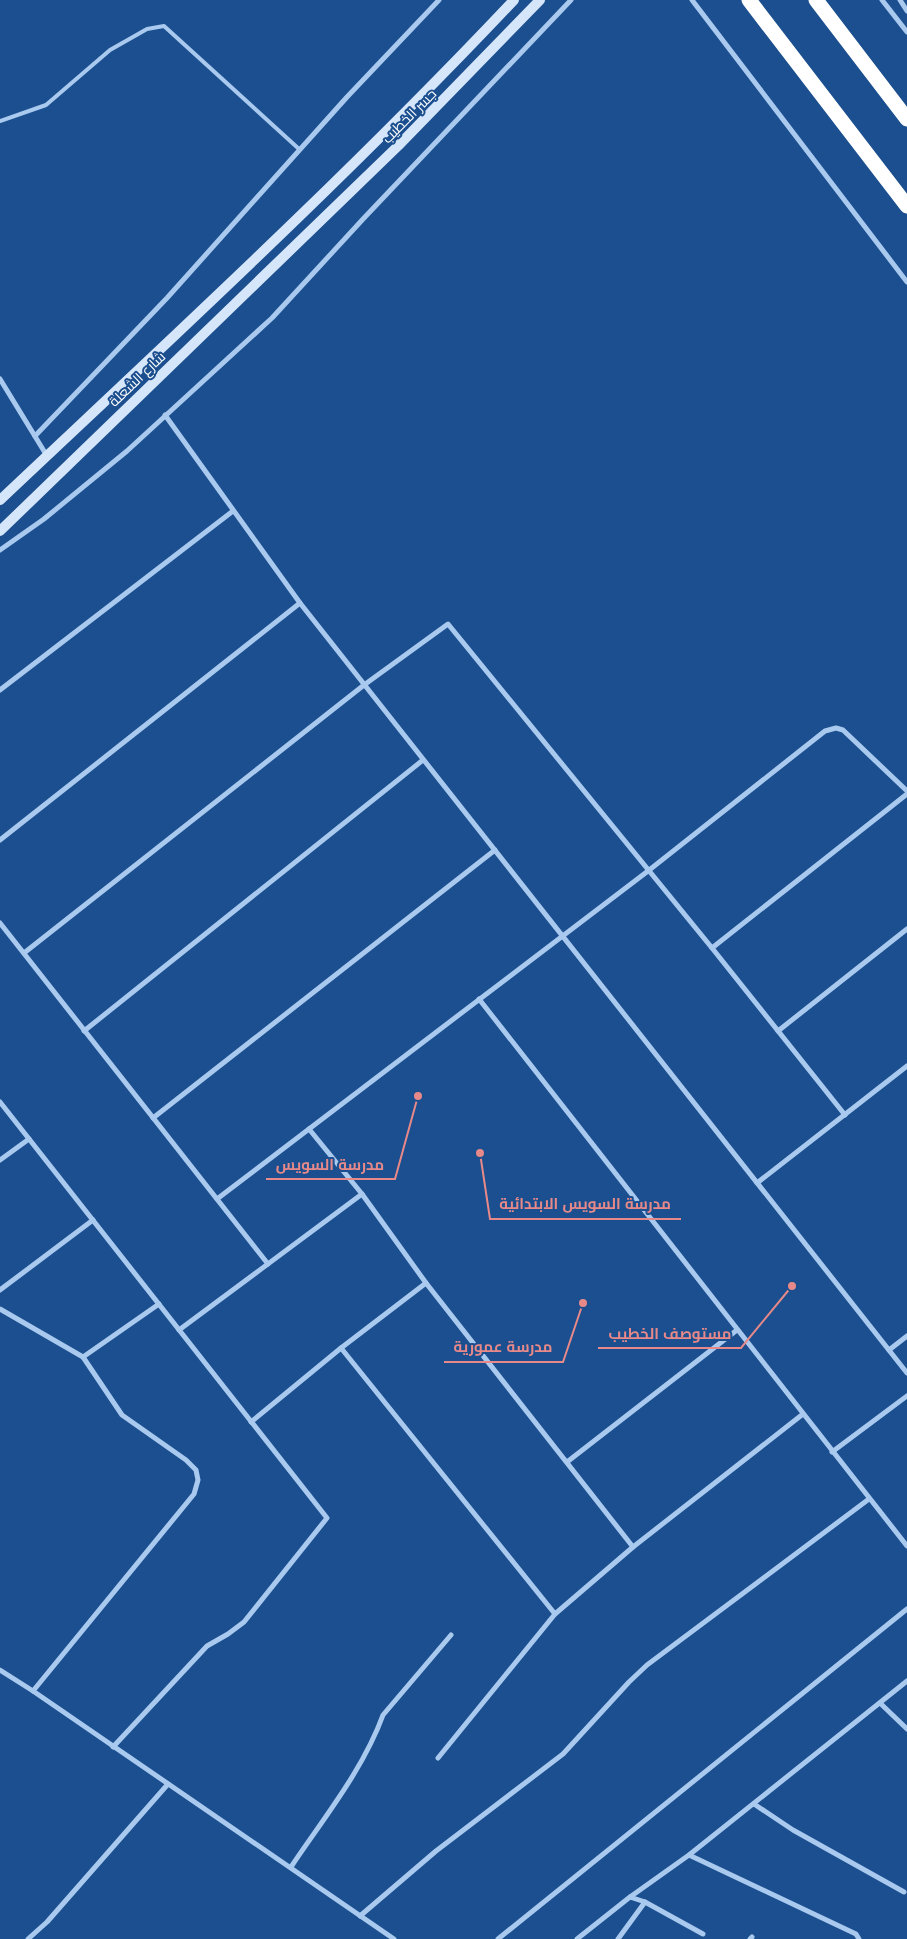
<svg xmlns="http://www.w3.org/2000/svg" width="907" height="1939" viewBox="0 0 907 1939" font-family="Arial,Cairo,sans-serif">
	<rect width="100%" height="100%" fill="#1b4f8f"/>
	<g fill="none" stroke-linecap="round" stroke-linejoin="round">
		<path stroke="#a9c9ee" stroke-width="4" d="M0 121 46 105 110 50 147 29 164 26 299 149"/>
		<g stroke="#a9c9ee" stroke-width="5">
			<path d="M692 0 907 282"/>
			<path d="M882 0 907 32"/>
			<path d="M900 0 907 11"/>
			<path d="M0 379 47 456"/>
			<path d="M165 415 300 603 907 1373"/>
			<path d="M35 436 167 298 347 97 439 0"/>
			<path d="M0 550 44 519 127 451 272 318 364 218 571 0"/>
			<path d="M0 690 233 511"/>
			<path d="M0 840 300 603"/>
			<path d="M0 923 268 1264"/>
			<path d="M712 948 907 794"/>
			<path d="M24 953 364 685 448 624 712 948 845 1115"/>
			<path d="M479 999 907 1546"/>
			<path d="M84 1031 423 760"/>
			<path d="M778 1031 907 929"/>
			<path d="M0 1102 327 1518 244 1622 228 1634 207 1646 113 1747"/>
			<path d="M153 1118 495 850"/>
			<path d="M309 1129 362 1194 426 1283 633 1547"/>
			<path d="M0 1160 29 1139"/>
			<path d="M757 1183 907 1066"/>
			<path d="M217 1199 648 871 825 731 836 728 843 730 907 791"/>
			<path d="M0 1290 93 1220"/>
			<path d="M0 1309 83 1357 122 1415 186 1460 196 1470 198 1480 194 1494 33 1691"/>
			<path d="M179 1330 362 1194"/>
			<path d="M341 1348 555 1614"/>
			<path d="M889 1350 907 1336"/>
			<path d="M83 1357 159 1304"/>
			<path d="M251 1422 341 1348 426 1283"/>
			<path d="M832 1452 907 1396"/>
			<path d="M567 1462 737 1330"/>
			<path d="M0 1670 33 1691 394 1939"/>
			<path d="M880 1703 907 1729"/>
			<path d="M438 1758 555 1614 633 1547 803 1414"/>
			<path d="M754 1804 793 1830 904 1892"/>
			<path d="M689 1855 856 1934 859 1939"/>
			<path d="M291 1867C323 1819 363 1770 383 1715L451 1635"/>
			<path d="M630 1897 645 1902 703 1934"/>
			<path d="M360 1916 436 1851 563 1754 629 1682 647 1665 869 1499"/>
			<path d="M28 1939 47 1922 168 1784"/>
			<path d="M498 1939 907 1609"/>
			<path d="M577 1939 630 1897 689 1855 907 1681"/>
			<path d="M618 1939 645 1902"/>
			<path d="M750 1939 752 1937"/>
		</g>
		<g stroke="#d6e6fa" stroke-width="10">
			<path d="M0 500C174 336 350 174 514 0"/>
			<path d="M0 531 398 146 540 0"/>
		</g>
		<g stroke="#fff" stroke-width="15">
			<path d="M749 0 907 206"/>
			<path d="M816 0 907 119"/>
		</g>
	</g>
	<g text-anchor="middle" stroke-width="4" stroke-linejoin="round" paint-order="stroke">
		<g font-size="14" fill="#fff" stroke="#1b4f8f">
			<text transform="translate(409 116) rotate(-45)" y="5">جسر الخطيب</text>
			<text transform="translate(137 379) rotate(-44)" y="5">شارع الشعلة</text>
		</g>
	</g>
	<path fill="none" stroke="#e88989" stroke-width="2" d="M418 1096L395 1179H266M480 1153L490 1219H681M792 1286L741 1348H598M583 1303L563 1362H444"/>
	<g fill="#e88989" stroke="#1b4f8f" stroke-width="2">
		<circle cx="418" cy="1096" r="5"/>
		<circle cx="480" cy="1153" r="5"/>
		<circle cx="792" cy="1286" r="5"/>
		<circle cx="583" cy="1303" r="5"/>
	</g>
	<g font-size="15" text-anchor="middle" font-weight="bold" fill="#e88989" stroke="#1b4f8f" stroke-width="4" stroke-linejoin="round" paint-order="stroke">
		<text x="330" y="1170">مدرسة السويس</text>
		<text x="585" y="1209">مدرسة السويس الابتدائية</text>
		<text x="670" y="1339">مستوصف الخطيب</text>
		<text x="503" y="1352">مدرسة عمورية</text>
	</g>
</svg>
